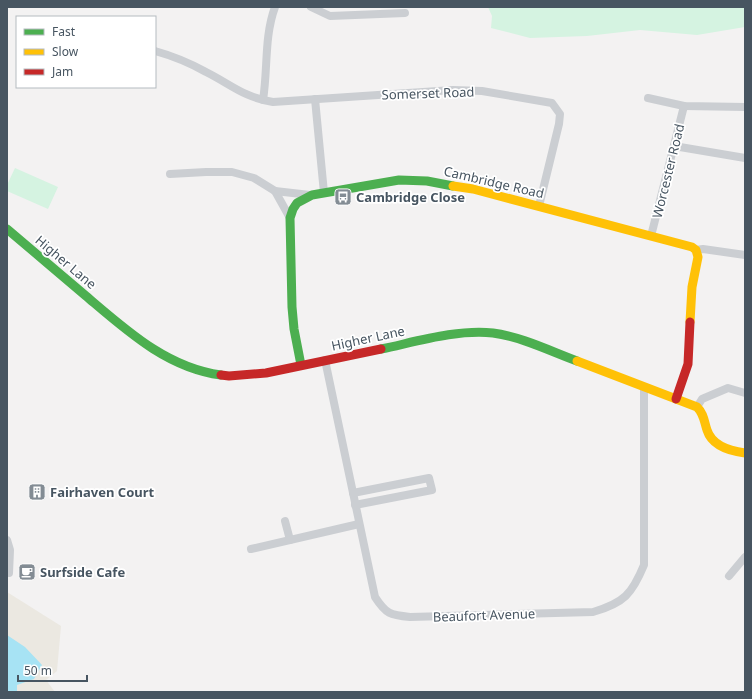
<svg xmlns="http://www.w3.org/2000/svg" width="752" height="699" viewBox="0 0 752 699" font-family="'Noto Sans',sans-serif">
	<rect width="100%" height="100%" fill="#f3f2f2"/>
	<g fill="#d5f3e1">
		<path d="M488 7H745V27L697 35 640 30 587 36 530 38 491 28 492 16Z"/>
		<path d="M15 168 58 187 48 209 7 191V185Z"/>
	</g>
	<path fill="#ebe8e1" d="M7 592 61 626 57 671 46 680 55 692H7Z"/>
	<path fill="#a7e3f4" d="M7 635 25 647 42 665 34 679 17 685V692H7Z"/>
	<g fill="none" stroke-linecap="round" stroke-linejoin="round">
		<g stroke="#cbced2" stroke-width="8">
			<path d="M311 7 330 16 405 13"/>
			<path d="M155 51C173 56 190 63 206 72 232 85 243 97 273 102L453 90 482 91 552 103 560 114 559 124 539 206"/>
			<path d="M648 98 684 106 745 107"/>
			<path d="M315 99 324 193"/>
			<path d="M263 100C268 69 264 37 275 7"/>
			<path d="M674 146 745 158"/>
			<path d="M170 174 206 172H232L254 178 275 191 290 218"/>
			<path d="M275 191 310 195"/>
			<path d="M651 236 684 106"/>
			<path d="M696 250 703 249 745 255"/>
			<path d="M325 360 375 597C386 614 390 615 410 617L593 612C624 603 632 594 644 565V387"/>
			<path d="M697 407 702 399 728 388 745 393"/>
			<path d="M353 493 429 478 432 490 355 505"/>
			<path d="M285 521 290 540"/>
			<path d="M7 540 10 550 9 573"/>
			<path d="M251 549 359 524"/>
			<path d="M729 576 745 557"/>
		</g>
		<g stroke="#4caf50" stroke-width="9">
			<path d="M7 229C33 251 60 274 86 296 126 330 167 368 221 375"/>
			<path d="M381 349C415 342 457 329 493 333 522 337 550 351 577 361"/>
			<path d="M301 365 294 329 292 307 290 218 293 209 297 203 312 195 399 180 427 181 453 186"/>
		</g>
		<g stroke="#ffc107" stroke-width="9">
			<path d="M453 186 473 189 692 247 696 250 698 257 692 287 690 322"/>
			<path d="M577 361 697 407C704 414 704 421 707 430 712 446 730 451 745 453"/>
		</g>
		<g stroke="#c62828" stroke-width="9">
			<path d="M221 375 229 376 266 373 381 349"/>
			<path d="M676 399 688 364 690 322"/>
		</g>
	</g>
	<defs>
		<g id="bus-square" transform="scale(0.9)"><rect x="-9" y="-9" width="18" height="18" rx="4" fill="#838c94" stroke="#fff"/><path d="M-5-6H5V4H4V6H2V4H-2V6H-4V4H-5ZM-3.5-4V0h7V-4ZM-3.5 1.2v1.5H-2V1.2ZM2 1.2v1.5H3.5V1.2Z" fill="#fff"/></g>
		<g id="building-square" transform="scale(0.9)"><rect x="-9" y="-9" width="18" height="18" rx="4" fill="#838c94" stroke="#fff"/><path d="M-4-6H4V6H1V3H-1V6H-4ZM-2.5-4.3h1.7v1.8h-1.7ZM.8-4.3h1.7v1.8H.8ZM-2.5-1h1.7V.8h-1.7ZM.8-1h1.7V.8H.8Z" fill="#fff"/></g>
		<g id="cafe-square" transform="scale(0.9)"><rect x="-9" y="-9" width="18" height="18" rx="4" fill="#838c94" stroke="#fff"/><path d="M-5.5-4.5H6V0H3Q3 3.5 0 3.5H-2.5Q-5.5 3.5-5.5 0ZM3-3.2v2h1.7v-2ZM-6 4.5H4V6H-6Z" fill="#fff"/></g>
	</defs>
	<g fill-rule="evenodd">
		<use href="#bus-square" x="343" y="197"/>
		<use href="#building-square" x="37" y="492"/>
		<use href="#cafe-square" x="27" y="572"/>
	</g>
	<g text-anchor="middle" stroke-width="3.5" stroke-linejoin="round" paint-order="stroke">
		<g font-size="13" fill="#475561" stroke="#fff">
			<text transform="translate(428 93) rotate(-2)" y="5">Somerset Road</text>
			<text transform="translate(668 171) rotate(-76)" y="5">Worcester Road</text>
			<text transform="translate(494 182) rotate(13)" y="5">Cambridge Road</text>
			<text transform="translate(66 262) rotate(40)" y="5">Higher Lane</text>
			<text transform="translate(368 338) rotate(-12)" y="5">Higher Lane</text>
			<text transform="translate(484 615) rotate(-2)" y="5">Beaufort Avenue</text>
		</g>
		<g font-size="13" font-weight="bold" fill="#475561" stroke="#fff" text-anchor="start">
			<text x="356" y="202">Cambridge Close</text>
			<text x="50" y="497">Fairhaven Court</text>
			<text x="40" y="577">Surfside Cafe</text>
		</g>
	</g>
	<rect width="752" height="699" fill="none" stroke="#475561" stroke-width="16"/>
	<rect x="16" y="16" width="140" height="72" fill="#ffffff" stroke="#b5bbc0"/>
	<rect x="24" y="29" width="20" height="6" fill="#4caf50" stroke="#b5bbc0"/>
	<text x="52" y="36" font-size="12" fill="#475561">Fast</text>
	<rect x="24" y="49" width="20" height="6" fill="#ffc107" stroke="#b5bbc0"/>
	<text x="52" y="56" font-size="12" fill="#475561">Slow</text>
	<rect x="24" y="69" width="20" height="6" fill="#c62828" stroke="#b5bbc0"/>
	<text x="52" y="76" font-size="12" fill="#475561">Jam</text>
	<path d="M18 675v6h69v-6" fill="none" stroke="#475561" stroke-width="2"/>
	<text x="24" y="675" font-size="12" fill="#475561" stroke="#ffffff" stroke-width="3" paint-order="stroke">50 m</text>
</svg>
